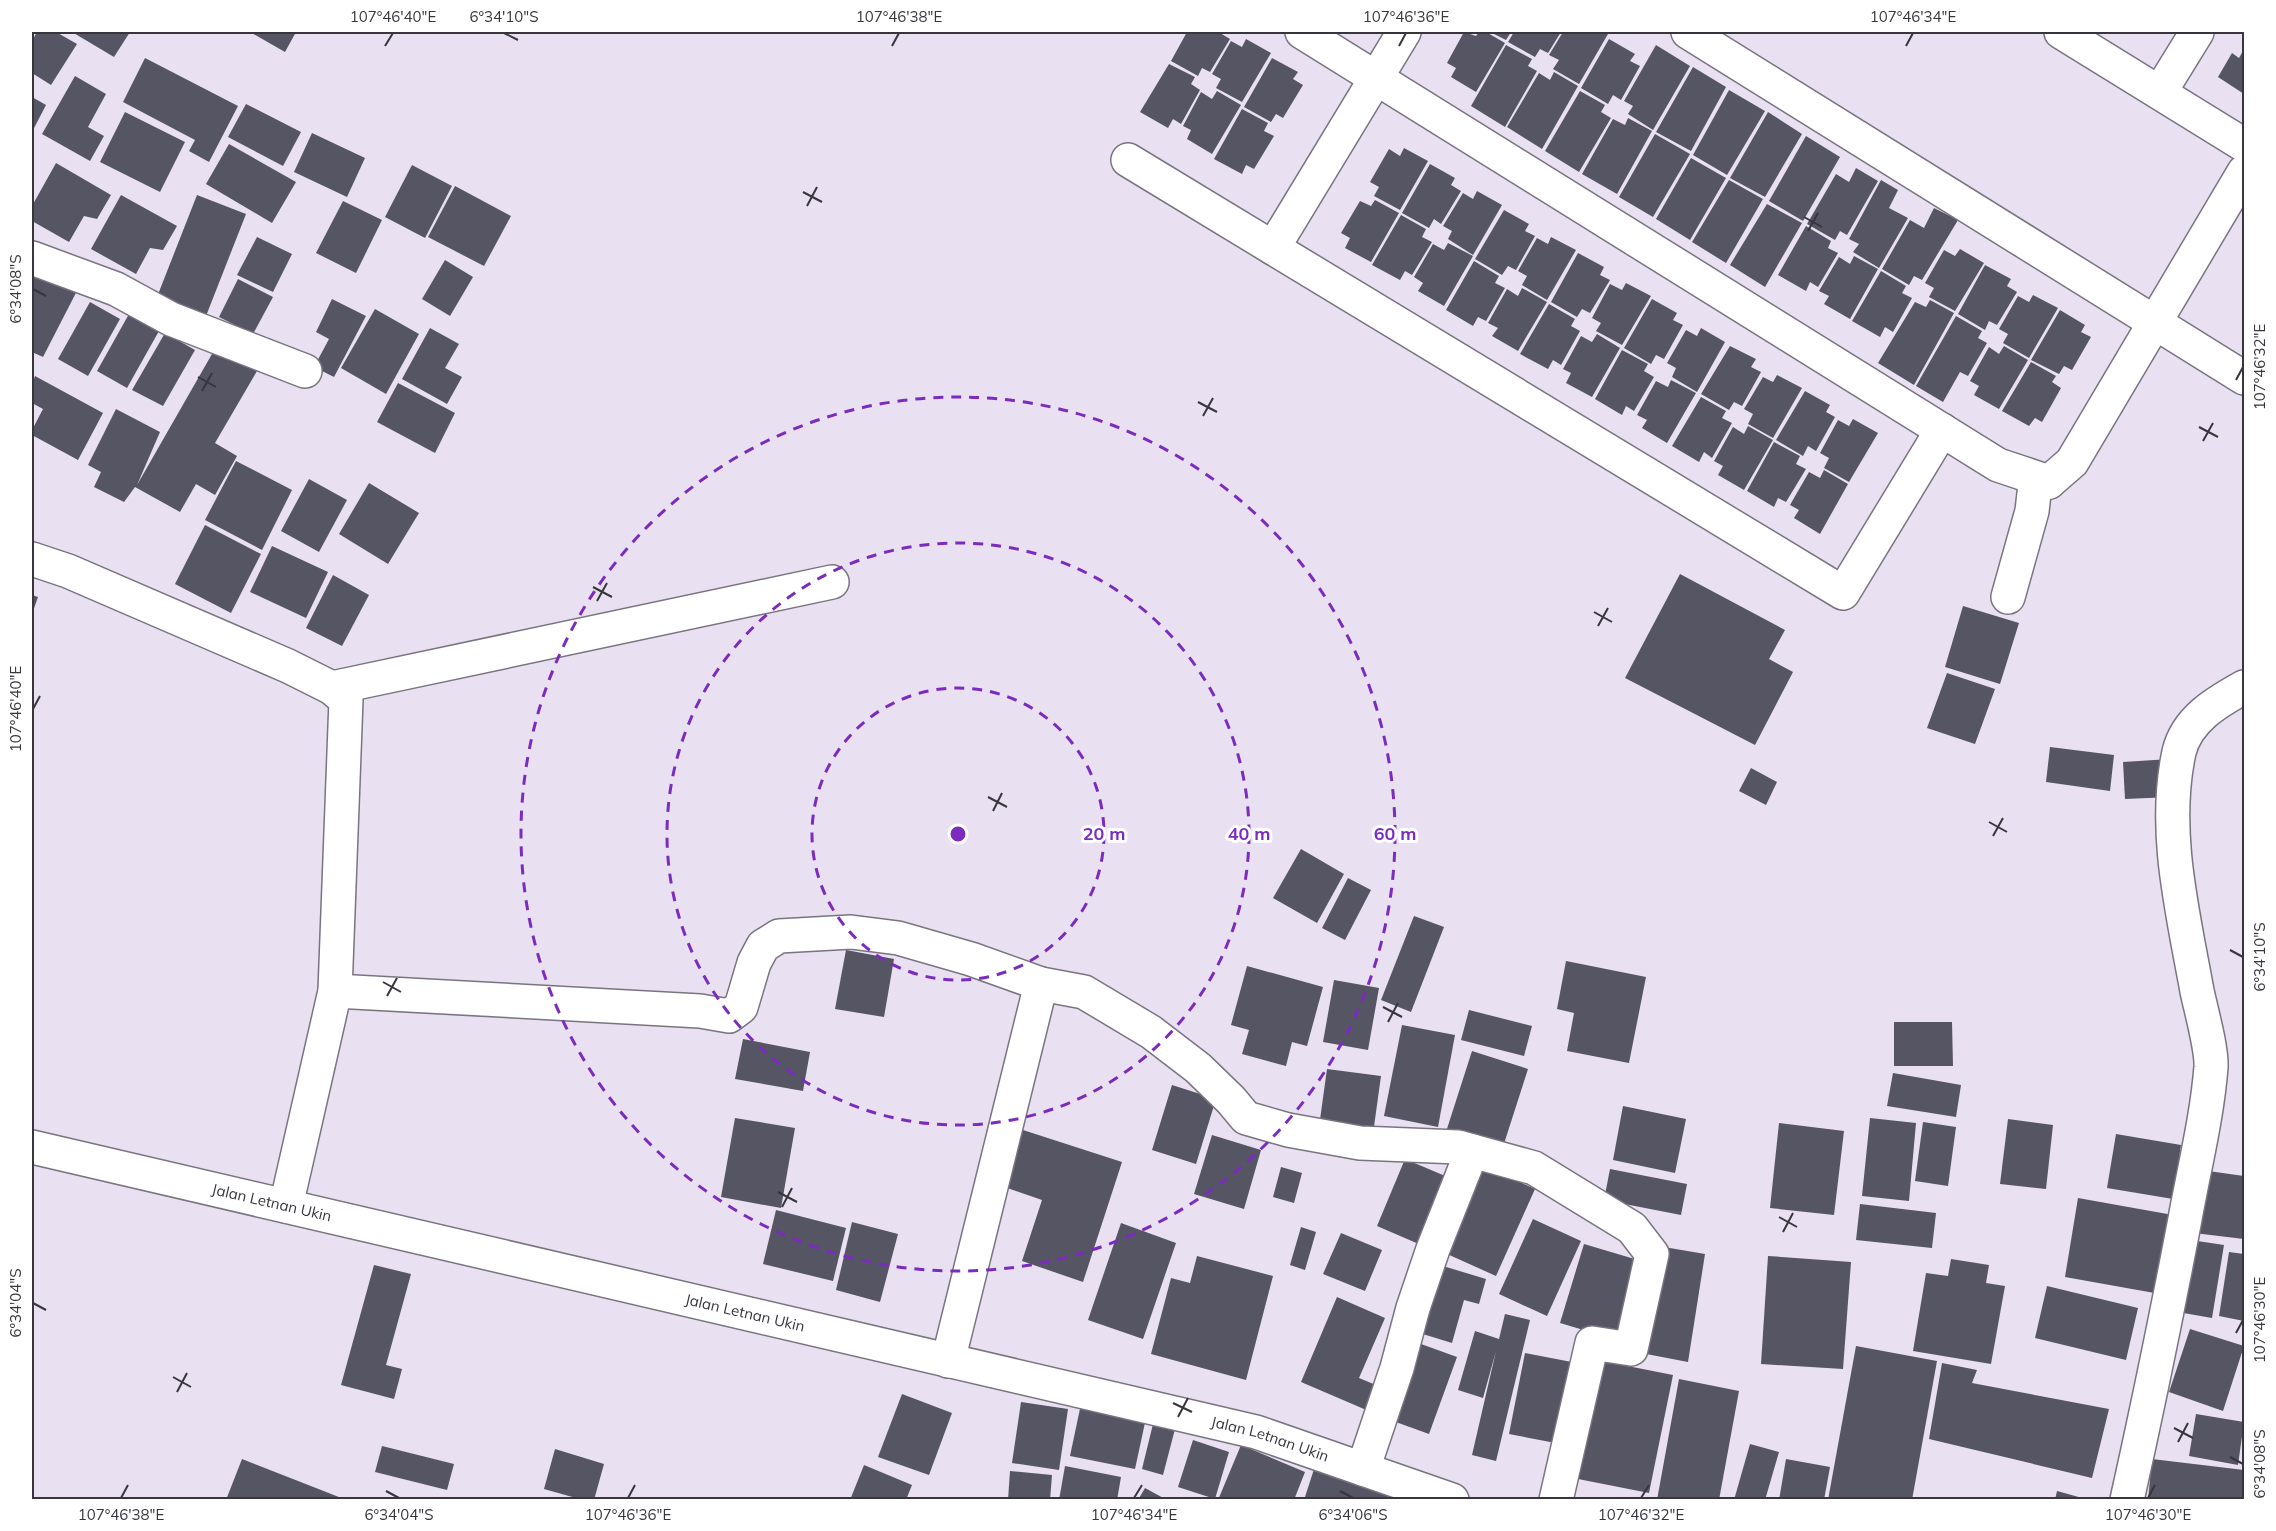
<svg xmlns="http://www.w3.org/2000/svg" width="2276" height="1531" viewBox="0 0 2276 1531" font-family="Mulish,sans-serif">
	<rect width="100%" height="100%" fill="#e9e1f1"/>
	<g fill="#555564">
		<path d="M37 32H56L77 44 51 85 32 73V41Z"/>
		<path d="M72 32H130L114 57Z"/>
		<path d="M250 32H296L285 52Z"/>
		<path d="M1187 32H1221L1220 33 1230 39 1210 72 1202 68 1198 76 1171 61Z"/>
		<path d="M1464 32 1476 36 1479 32H1486L1505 43 1476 92 1451 77 1456 68 1447 63Z"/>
		<path d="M1490 32H1511L1506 40Z"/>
		<path d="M1514 32H1561L1548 53 1540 49 1535 57 1508 42Z"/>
		<path d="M1563 32H1603L1608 34 1579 84 1553 69 1559 60 1549 55Z"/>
		<path d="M1246 39 1271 53 1242 102 1216 88 1221 79 1212 74 1231 41 1242 47Z"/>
		<path d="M1609 39 1635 54 1630 61 1640 66 1621 100 1613 95 1608 104 1581 88Z"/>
		<path d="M1506 45 1532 59 1528 66 1537 71 1505 127 1471 106Z"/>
		<path d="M1656 45 1690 66 1653 130 1628 114 1633 106 1624 101Z"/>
		<path d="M2244 49V94L2218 77 2232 53 2239 58Z"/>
		<path d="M145 58 238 106 209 162 189 151 195 140 123 102Z"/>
		<path d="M1272 58 1298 72 1293 79 1303 85 1283 118 1276 114 1271 122 1244 107Z"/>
		<path d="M1169 64 1195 77 1191 84 1200 90 1181 124 1173 119 1168 128 1140 112Z"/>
		<path d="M1693 67 1726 87 1691 151 1656 132Z"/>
		<path d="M1554 72 1578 86 1542 149 1507 127 1539 73 1550 80Z"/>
		<path d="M75 76 106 94 88 127 104 136 90 161 42 134Z"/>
		<path d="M1729 90 1765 111 1727 175 1693 155Z"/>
		<path d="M1217 91 1241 105 1212 154 1187 139 1191 130 1183 126 1201 92 1212 99Z"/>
		<path d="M1580 91 1605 105 1601 112 1611 118 1579 172 1545 151Z"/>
		<path d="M32 97 46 105 32 132Z"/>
		<path d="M246 104 301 132 283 166 228 137Z"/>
		<path d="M1242 109 1268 123 1264 131 1274 136 1254 169 1246 165 1242 174 1214 159Z"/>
		<path d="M125 112 185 142 160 192 100 162Z"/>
		<path d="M1768 112 1802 134 1765 197 1730 178Z"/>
		<path d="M1628 118 1652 131 1617 194 1582 174 1613 119 1625 125Z"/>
		<path d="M312 133 365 158 347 197 294 172Z"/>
		<path d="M1655 134 1690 154 1653 217 1619 197Z"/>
		<path d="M1806 136 1840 157 1803 221 1769 201Z"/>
		<path d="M229 144 296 182 272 223 206 184Z"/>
		<path d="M1404 148 1428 161 1400 210 1374 196 1379 187 1370 182 1389 149 1400 156Z"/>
		<path d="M1691 158 1726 178 1690 240 1656 219Z"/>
		<path d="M56 163 111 195 97 219 84 216 69 242 32 221V206Z"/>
		<path d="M1430 164 1455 178 1451 185 1461 191 1441 224 1434 219 1429 228 1402 213Z"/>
		<path d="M412 165 452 186 425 238 385 217Z"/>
		<path d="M1856 168 1878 181 1847 235 1840 231 1835 240 1807 224 1836 174 1849 182Z"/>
		<path d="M1729 180 1763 199 1726 263 1692 242Z"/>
		<path d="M1881 180 1898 190 1889 208 1908 218 1879 268 1853 252 1859 244 1849 239Z"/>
		<path d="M455 186 511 216 484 266 428 237Z"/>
		<path d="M1477 191 1502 205 1473 255 1448 239 1452 231 1443 226 1463 193 1473 199Z"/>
		<path d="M121 195 177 226 163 250 150 248 136 274 91 249Z"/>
		<path d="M197 195 246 214 206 316 157 297Z"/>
		<path d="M1375 200 1399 213 1371 262 1345 248 1350 238 1341 233 1360 201 1371 206Z"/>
		<path d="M343 201 382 220 356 273 316 253Z"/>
		<path d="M1767 204 1802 223 1765 287 1730 265Z"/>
		<path d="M1934 208 1958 220 1922 280 1914 276 1909 285 1882 269 1910 220 1924 228Z"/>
		<path d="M1504 210 1529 224 1525 231 1535 236 1516 270 1508 266 1502 275 1475 259Z"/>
		<path d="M1401 215 1426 229 1422 237 1432 242 1412 275 1405 271 1400 280 1372 265Z"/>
		<path d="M1806 226 1831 241 1828 248 1838 253 1818 287 1810 282 1806 291 1778 275Z"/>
		<path d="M257 237 292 254 273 292 237 275Z"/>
		<path d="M1551 237 1576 250 1547 300 1522 285 1527 276 1518 271 1537 238 1548 244Z"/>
		<path d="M1448 243 1473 256 1444 306 1418 291 1423 283 1414 277 1433 244 1444 250Z"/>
		<path d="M1960 249 1984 263 1955 311 1929 297 1934 288 1925 283 1944 250 1955 256Z"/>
		<path d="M1578 253 1604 267 1600 275 1610 280 1590 313 1582 309 1577 317 1551 302Z"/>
		<path d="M1854 256 1878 269 1850 319 1824 304 1829 296 1819 291 1839 257 1850 264Z"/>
		<path d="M445 260 473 277 450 316 422 299Z"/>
		<path d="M1474 261 1499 276 1495 283 1505 288 1486 321 1478 317 1473 326 1446 310Z"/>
		<path d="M1985 265 2011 279 2007 286 2017 292 1997 325 1989 321 1985 330 1958 314Z"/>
		<path d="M1881 271 1906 286 1902 293 1912 298 1893 332 1885 327 1880 337 1852 321Z"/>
		<path d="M32 274 80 285 43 357 32 352Z"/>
		<path d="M238 279 273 297 253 334 219 317Z"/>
		<path d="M1626 283 1651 296 1622 345 1596 331 1601 323 1592 318 1610 284 1622 290Z"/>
		<path d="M1522 288 1547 302 1518 351 1492 336 1498 328 1488 323 1507 289 1518 296Z"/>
		<path d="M2033 295 2058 308 2029 358 2003 343 2008 334 1999 329 2018 296 2029 302Z"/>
		<path d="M332 299 366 316 334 377 314 367 329 339 316 332Z"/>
		<path d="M1652 299 1677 313 1673 320 1683 325 1664 359 1656 355 1651 364 1624 348Z"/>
		<path d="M1930 300 1954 313 1914 385 1878 363 1915 302 1926 307Z"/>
		<path d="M90 302 120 319 88 376 58 359Z"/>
		<path d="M1549 304 1575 319 1571 326 1580 331 1561 365 1553 360 1548 369 1520 354Z"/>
		<path d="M375 309 419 334 386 394 341 368Z"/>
		<path d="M2060 310 2085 325 2081 332 2091 337 2072 370 2064 366 2059 374 2031 360Z"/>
		<path d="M129 314 159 331 127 388 97 371Z"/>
		<path d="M1956 316 1982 331 1978 338 1987 343 1968 376 1960 372 1943 402 1916 386Z"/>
		<path d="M430 328 459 344 445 368 462 377 447 404 402 379Z"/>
		<path d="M1701 328 1725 342 1697 392 1672 377 1676 368 1667 363 1686 330 1697 336Z"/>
		<path d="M165 333 195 350 163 406 132 390Z"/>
		<path d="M1597 334 1620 348 1592 397 1566 383 1571 373 1563 369 1581 336 1592 342Z"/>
		<path d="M1730 346 1756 359 1751 367 1761 372 1742 406 1734 402 1729 410 1701 394Z"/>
		<path d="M2004 346 2028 360 1999 409 1974 395 1979 386 1970 381 1989 347 1999 354Z"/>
		<path d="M216 347 257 371 215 443 237 456 215 495 196 484 180 512 135 487 124 502 94 487 101 472 88 465 116 409 160 432 137 485Z"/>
		<path d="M1622 350 1648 364 1644 371 1654 377 1634 411 1626 406 1622 415 1595 399Z"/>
		<path d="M2031 362 2056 376 2052 382 2061 388 2042 422 2035 418 2029 426 2002 411Z"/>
		<path d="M1777 375 1802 388 1773 438 1748 424 1753 414 1744 409 1763 377 1773 382Z"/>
		<path d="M35 376 103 413 78 460 32 435V430L43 409 32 403V384Z"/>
		<path d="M1671 380 1696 393 1667 443 1642 428 1647 420 1637 415 1656 381 1668 387Z"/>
		<path d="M398 383 455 413 435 453 377 422Z"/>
		<path d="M1805 391 1830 405 1826 412 1835 417 1816 451 1808 446 1803 456 1776 440Z"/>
		<path d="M1701 397 1726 411 1722 418 1732 423 1712 458 1704 452 1699 462 1672 446Z"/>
		<path d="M1853 419 1878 433 1849 482 1824 468 1829 458 1820 453 1838 420 1849 426Z"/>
		<path d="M1748 426 1773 440 1744 490 1718 475 1723 466 1714 461 1733 427 1744 434Z"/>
		<path d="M1774 442 1800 456 1796 464 1806 469 1786 502 1778 498 1774 507 1747 491Z"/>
		<path d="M236 461 292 490 262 550 205 520Z"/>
		<path d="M1824 470 1848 484 1820 534 1794 518 1799 510 1790 505 1809 472 1820 478Z"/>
		<path d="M309 479 347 500 319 552 281 531Z"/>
		<path d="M369 483 419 513 388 564 339 534Z"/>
		<path d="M205 525 261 554 231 613 175 584Z"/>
		<path d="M272 546 328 572 306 618 250 592Z"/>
		<path d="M1680 574 1785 630 1769 659 1793 672 1755 745 1625 678Z"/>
		<path d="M333 575 369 595 342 646 306 628Z"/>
		<path d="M32 595 38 597 32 614Z"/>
		<path d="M1963 606 2019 623 2000 684 1945 667Z"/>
		<path d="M1947 673 1995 689 1975 744 1927 728Z"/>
		<path d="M2050 747 2114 755 2110 791 2046 782Z"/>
		<path d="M2170 759 2172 797 2125 799 2123 762Z"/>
		<path d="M1751 768 1777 782 1766 805 1739 791Z"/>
		<path d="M1301 849 1344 874 1317 923 1273 898Z"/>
		<path d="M1348 878 1371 890 1345 940 1322 928Z"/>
		<path d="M1414 916 1444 927 1411 1012 1381 1000Z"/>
		<path d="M846 950 894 959 884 1017 835 1009Z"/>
		<path d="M1566 961 1646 977 1629 1063 1567 1051 1574 1013 1557 1009Z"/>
		<path d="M1247 966 1323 987 1307 1046 1292 1042 1286 1066 1242 1054 1249 1030 1231 1025Z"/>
		<path d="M1334 980 1379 988 1368 1050 1323 1042Z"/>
		<path d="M1469 1010 1532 1026 1524 1056 1461 1040Z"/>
		<path d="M1894 1022H1952L1953 1066H1894Z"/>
		<path d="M1402 1025 1455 1035 1438 1127 1384 1116Z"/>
		<path d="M743 1039 810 1052 803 1091 735 1079Z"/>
		<path d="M1472 1051 1528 1069 1501 1153 1445 1135Z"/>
		<path d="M1327 1069 1381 1076 1372 1141 1318 1134Z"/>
		<path d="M1893 1073 1961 1085 1956 1117 1887 1106Z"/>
		<path d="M1172 1085 1216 1099 1196 1164 1152 1150Z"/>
		<path d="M1623 1106 1686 1119 1675 1173 1613 1160Z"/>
		<path d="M735 1118 795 1128 781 1208 721 1197Z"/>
		<path d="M1870 1118 1916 1123 1909 1201 1862 1196Z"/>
		<path d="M2008 1119 2053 1125 2046 1189 2000 1184Z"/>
		<path d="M1923 1122 1956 1127 1948 1186 1915 1181Z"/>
		<path d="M1779 1123 1844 1131 1834 1215 1770 1208Z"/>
		<path d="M1014 1127 1122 1162 1083 1282 1022 1261 1042 1200 996 1184Z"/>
		<path d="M2116 1134 2181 1145 2173 1199 2107 1188Z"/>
		<path d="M1212 1135 1261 1150 1244 1209 1194 1194Z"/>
		<path d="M1405 1159 1457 1181 1428 1248 1377 1226Z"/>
		<path d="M1476 1162 1535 1189 1496 1276 1436 1249Z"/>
		<path d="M1281 1167 1302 1173 1294 1203 1273 1197Z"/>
		<path d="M1610 1169 1687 1184 1681 1215 1604 1200Z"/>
		<path d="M2201 1170 2244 1176V1239L2194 1233Z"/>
		<path d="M2078 1198 2173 1215 2160 1294 2065 1277Z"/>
		<path d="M1860 1204 1936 1213 1932 1248 1856 1240Z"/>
		<path d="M776 1210 846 1228 833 1281 763 1264Z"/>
		<path d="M1533 1219 1581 1241 1547 1316 1499 1294Z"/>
		<path d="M852 1222 898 1234 880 1302 836 1290Z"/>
		<path d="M1121 1223 1176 1243 1143 1339 1088 1320Z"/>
		<path d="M1301 1227 1316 1232 1305 1270 1290 1265Z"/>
		<path d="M1341 1233 1382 1250 1365 1291 1323 1274Z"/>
		<path d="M2184 1239 2224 1245 2212 1318 2172 1311Z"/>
		<path d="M1584 1244 1648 1263 1624 1342 1560 1323Z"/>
		<path d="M1658 1246 1705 1254 1688 1362 1641 1353Z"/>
		<path d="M2229 1252 2244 1254V1321L2219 1316Z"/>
		<path d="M1197 1256 1273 1276 1246 1380 1151 1354 1171 1278 1190 1283Z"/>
		<path d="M1768 1256 1851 1262 1843 1369 1761 1364Z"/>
		<path d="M1951 1259 1989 1265 1986 1283 2005 1286 1991 1364 1913 1351 1926 1273 1948 1276Z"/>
		<path d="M1433 1263 1486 1279 1479 1304 1464 1300 1452 1343 1413 1331Z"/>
		<path d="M374 1265 411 1274 386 1365 402 1369 394 1399 341 1385Z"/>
		<path d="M2047 1286 2138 1308 2126 1360 2035 1338Z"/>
		<path d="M1337 1297 1385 1318 1359 1378 1388 1390 1378 1415 1301 1382Z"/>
		<path d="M1505 1314 1530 1320 1496 1461 1472 1455 1496 1351 1483 1398 1458 1390 1475 1331 1499 1339Z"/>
		<path d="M2190 1329 2244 1346 2223 1411 2169 1392Z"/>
		<path d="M1410 1340 1457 1357 1429 1434 1382 1417Z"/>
		<path d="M1856 1346 1937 1361 1912 1500H1828Z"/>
		<path d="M1525 1353 1582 1364 1566 1445 1509 1434Z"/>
		<path d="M1592 1359 1673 1375 1649 1493 1568 1477Z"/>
		<path d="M1942 1363 1977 1370 1972 1383 2109 1409 2092 1478 1929 1439Z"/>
		<path d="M1679 1379 1739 1391 1719 1500H1657Z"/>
		<path d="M902 1394 952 1413 929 1475 878 1457Z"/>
		<path d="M1021 1402 1068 1409 1059 1470 1012 1463Z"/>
		<path d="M1081 1404 1146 1418 1135 1469 1070 1456Z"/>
		<path d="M2196 1414 2244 1422 2238 1465 2189 1456Z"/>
		<path d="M1153 1424 1175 1429 1163 1475 1142 1469Z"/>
		<path d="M1193 1440 1229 1452 1215 1499 1178 1487Z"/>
		<path d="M1750 1444 1779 1452 1765 1500H1734Z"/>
		<path d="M1241 1445 1305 1472 1294 1500H1218Z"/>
		<path d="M382 1446 454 1464 447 1490 375 1472Z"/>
		<path d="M555 1449 604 1464 594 1500H583L544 1489Z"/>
		<path d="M242 1459 344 1499V1500H226Z"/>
		<path d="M1786 1459 1830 1467 1824 1500H1779Z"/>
		<path d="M2152 1459 2244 1470V1500H2148Z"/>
		<path d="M864 1465 912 1485 906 1500H850Z"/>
		<path d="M1065 1466 1121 1477 1117 1500H1059Z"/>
		<path d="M1315 1466 1401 1495 1399 1500H1304Z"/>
		<path d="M1010 1471 1052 1475 1050 1500H1008Z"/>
		<path d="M1145 1488 1167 1500H1138Z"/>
		<path d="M2057 1491 2086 1499V1500H2055Z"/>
	</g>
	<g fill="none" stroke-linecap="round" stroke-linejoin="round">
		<g stroke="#7a7382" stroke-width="36">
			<g id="street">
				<path d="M1302 32 1998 465 2049 482 2072 462 2244 172"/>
				<path d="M1404 32 1273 248 1843 593 1942 430"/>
				<path d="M1688 32 2244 378"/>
				<path d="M2061 32 2244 145"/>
				<path d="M2160 92 2197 32"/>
				<path d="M1128 160 1273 248"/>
				<path d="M32 258 116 289 171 319 305 371"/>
				<path d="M32 559 68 571 288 666 332 688 346 700 335 991 286 1206"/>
				<path d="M2008 597 2032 511 2035 485 2049 482"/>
				<path d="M332 688 832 582"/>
				<path d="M335 991 700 1011 729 1016 741 1007 754 963 763 946 779 936 851 932 898 938 971 959 1041 984 1084 992 1151 1032 1198 1068 1231 1100 1246 1118 1288 1130 1360 1143 1458 1147 1534 1168 1632 1228 1652 1254 1631 1349 1592 1343 1556 1500"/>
				<path id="s1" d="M32 1147 1256 1432 1452 1500"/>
				<path d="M948 1361 1041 984"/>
				<path d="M1363 1469 1397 1368 1413 1308 1433 1249 1472 1151"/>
				<path d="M2127 1500C2148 1406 2167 1313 2185 1219 2194 1169 2207 1118 2211 1067 2212 1049 2201 1010 2197 991 2183 913 2162 831 2179 752 2187 719 2217 702 2244 687"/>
			</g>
		</g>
		<use href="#street" stroke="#fff" stroke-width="33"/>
	</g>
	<path fill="none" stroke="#38353c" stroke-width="2" d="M504 33 518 40M385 46 393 33M892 46 899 33M1399 46 1406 33M1906 46 1913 33M803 192 822 202M807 206 817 187M1804 217 1822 227M1808 231 1818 213M33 289 46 296M198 377 216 387M2236 380 2243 367M202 391 212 373M1198 402 1217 412M1203 416 1213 398M2199 427 2218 437M2203 441 2213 423M593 587 612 597M597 601 607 583M1594 612 1612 622M1598 626 1608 608M33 709 40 696M988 797 1007 807M993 811 1002 793M1989 822 2007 832M1993 836 2003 818M2230 950 2243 957M383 982 401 992M387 996 397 978M1383 1007 1402 1017M1388 1022 1398 1003M778 1192 797 1202M782 1207 792 1188M1779 1217 1797 1227M1783 1232 1793 1213M33 1303 46 1310M2236 1333 2243 1320M173 1377 191 1387M177 1392 187 1373M1173 1403 1192 1412M1178 1417 1188 1398M2174 1428 2193 1438M2178 1442 2188 1423M2230 1457 2243 1464M386 1491 399 1498M1340 1491 1353 1498M121 1498 128 1485M628 1498 635 1485M1134 1498 1142 1485M1641 1498 1649 1485M2148 1498 2155 1485"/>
	<g fill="none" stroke="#7b2cbf" stroke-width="3" stroke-dasharray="10 8">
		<circle cx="958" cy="834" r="146"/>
		<circle cx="958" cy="834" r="291"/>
		<circle cx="958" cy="834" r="437"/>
	</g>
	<g text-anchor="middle" stroke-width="6" stroke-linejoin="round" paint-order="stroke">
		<g font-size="15" fill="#38353c" stroke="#fff">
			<text dy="5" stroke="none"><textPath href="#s1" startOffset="246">Jalan Letnan Ukin</textPath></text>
			<text dy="5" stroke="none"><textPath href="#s1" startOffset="732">Jalan Letnan Ukin</textPath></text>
			<text dy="5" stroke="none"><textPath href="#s1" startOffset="1272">Jalan Letnan Ukin</textPath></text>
		</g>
	</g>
	<circle cx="958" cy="834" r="9" fill="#7b2cbf" stroke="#fff" stroke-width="3"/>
	<g font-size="18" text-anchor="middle" font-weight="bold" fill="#7b2cbf" stroke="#fff" stroke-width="6" stroke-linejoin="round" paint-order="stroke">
		<text x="1104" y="840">20 m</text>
		<text x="1249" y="840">40 m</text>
		<text x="1395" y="840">60 m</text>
	</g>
	<rect width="2276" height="1531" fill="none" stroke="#ffffff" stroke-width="66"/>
	<rect x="33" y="33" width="2210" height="1465" fill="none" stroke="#38353c" stroke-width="2"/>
	<g font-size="15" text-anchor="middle" fill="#38353c">
		<text x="393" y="22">107°46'40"E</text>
		<text x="504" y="22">6°34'10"S</text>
		<text x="899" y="22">107°46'38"E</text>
		<text x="1406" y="22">107°46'36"E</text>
		<text x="1913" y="22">107°46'34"E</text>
		<text transform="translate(16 289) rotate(-90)" y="5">6°34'08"S</text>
		<text transform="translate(2260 367) rotate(-90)" y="5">107°46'32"E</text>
		<text transform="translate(16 709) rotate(-90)" y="5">107°46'40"E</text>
		<text transform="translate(2260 957) rotate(-90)" y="5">6°34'10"S</text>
		<text transform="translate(16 1303) rotate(-90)" y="5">6°34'04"S</text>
		<text transform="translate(2260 1320) rotate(-90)" y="5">107°46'30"E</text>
		<text transform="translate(2260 1464) rotate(-90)" y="5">6°34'08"S</text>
		<text x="121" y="1520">107°46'38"E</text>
		<text x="399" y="1520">6°34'04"S</text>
		<text x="628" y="1520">107°46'36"E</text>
		<text x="1134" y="1520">107°46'34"E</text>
		<text x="1353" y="1520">6°34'06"S</text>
		<text x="1641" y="1520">107°46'32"E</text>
		<text x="2148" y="1520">107°46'30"E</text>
	</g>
</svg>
